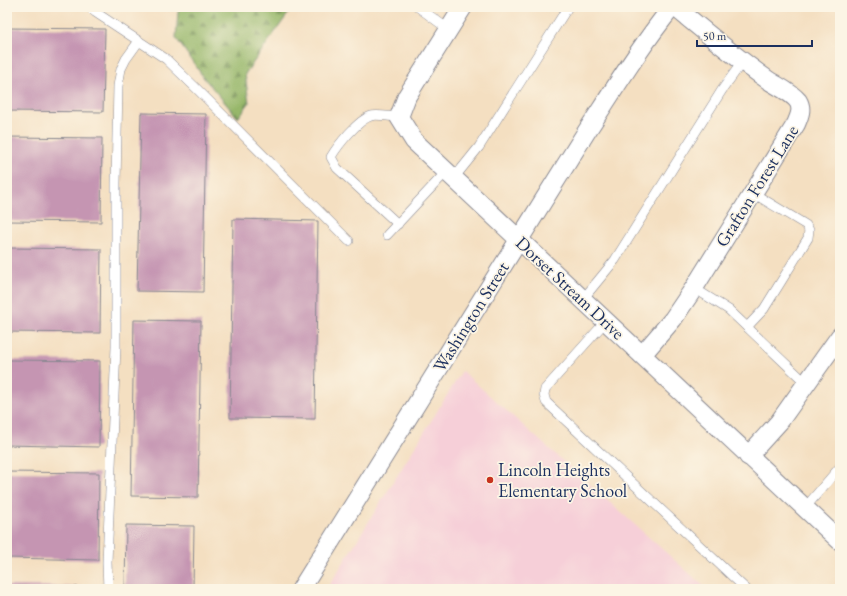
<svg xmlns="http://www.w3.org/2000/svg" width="847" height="596" viewBox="0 0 847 596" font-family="'EB Garamond',serif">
	<defs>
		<pattern id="forest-firs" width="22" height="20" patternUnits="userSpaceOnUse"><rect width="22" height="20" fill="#97b76a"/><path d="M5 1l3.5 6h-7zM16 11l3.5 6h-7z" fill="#7a955a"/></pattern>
	</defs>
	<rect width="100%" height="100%" fill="#fcf5e5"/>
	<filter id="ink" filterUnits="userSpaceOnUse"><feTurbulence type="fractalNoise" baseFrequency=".025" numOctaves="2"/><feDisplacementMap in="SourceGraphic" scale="8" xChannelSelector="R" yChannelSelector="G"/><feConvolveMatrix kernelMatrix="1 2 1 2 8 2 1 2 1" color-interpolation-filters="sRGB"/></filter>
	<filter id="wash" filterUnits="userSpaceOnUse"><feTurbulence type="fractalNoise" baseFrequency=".012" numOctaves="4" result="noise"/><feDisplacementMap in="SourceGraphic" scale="16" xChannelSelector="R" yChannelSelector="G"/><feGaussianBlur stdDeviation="0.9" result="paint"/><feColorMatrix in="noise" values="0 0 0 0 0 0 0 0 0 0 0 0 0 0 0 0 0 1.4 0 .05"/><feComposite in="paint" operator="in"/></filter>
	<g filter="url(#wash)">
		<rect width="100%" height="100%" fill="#f4dfc1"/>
		<path fill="#f6cfd8" d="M462 371 707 589H327Z"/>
		<path fill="url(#forest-firs)" stroke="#597364" d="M181 7H293L245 74 249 103 238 118 204 78 176 38 178 12Z"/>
		<g id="blocks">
			<g fill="#c595b2">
				<path d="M7 28 105 29 103 112 7 111Z"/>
				<path d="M141 113 206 114 203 292 137 291Z"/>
				<path d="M7 137 102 138 101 222 7 221Z"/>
				<path d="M233 219 318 221 315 419 230 418Z"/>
				<path d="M7 248 101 249 100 333 7 332Z"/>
				<path d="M134 320 201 321 198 497 131 496Z"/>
				<path d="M7 360 100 361 99 447 7 445Z"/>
				<path d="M7 472 99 473 98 560 7 558Z"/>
				<path d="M126 525 194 526 193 589H125Z"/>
				<path d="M7 586 98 587V589H7Z"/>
			</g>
		</g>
	</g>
	<g filter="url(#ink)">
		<use href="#blocks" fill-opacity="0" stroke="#888790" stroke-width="1"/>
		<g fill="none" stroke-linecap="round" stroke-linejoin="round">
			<g stroke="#888790" stroke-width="10">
				<g id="lane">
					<path d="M89 7 95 12 166 59 196 88 349 241"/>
					<path d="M418 7 448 29"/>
					<path d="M454 178 479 147 568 7"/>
					<path d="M398 224 337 168 331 157C338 145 358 120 371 116 376 114 392 117 399 117"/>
					<path d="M387 235 447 171"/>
					<path d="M694 288 729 310 807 384"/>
					<path d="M583 299 615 260 722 90 743 61"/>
					<path d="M606 321 545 389 544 395 546 402 746 589"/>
					<path d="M747 327 764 309 808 238 809 230 806 225 753 193"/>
					<path d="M804 509 840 467"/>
					<path d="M108 589 107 562 116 347V183L118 86 121 69 126 59 139 41"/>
				</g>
			</g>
			<g stroke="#888790" stroke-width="20">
				<g id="street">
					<path d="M463 7 407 96 399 117 414 141 840 541"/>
					<path d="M642 355 673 319 694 288 796 124C799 117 803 109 798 101 791 92 777 86 768 80 735 57 705 32 675 7"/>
					<path d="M748 456 779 422 840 336"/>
					<path d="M301 589 585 134C613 91 640 47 672 7"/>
				</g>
			</g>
			<use href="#lane" stroke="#fff" stroke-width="9"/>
			<use href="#street" stroke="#fff" stroke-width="18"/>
		</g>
	</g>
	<circle fill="#c8321e" stroke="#fcf5e5" stroke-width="1.5" cx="490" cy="480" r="4"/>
	<g text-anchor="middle" stroke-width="3.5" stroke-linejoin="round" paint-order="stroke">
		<g font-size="18" fill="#1b2f5e" stroke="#fcf5e5">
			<text transform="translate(757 186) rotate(-58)" y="6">Grafton Forest Lane</text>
			<text transform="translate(570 288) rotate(43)" y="6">Dorset Stream Drive</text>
			<text transform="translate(471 317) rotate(-58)" y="6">Washington Street</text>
		</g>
		<g font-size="18" fill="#1b2f5e" stroke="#fcf5e5" text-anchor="start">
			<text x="498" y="476">Lincoln Heights<tspan x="498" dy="21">Elementary School</tspan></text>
		</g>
	</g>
	<rect width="847" height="596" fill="none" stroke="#fcf5e5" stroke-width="24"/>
	<path d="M697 40v6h115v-6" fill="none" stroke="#1b2f5e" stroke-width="2"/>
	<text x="703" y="40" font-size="12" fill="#1b2f5e" stroke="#fcf5e5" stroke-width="3" paint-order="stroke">50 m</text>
</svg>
